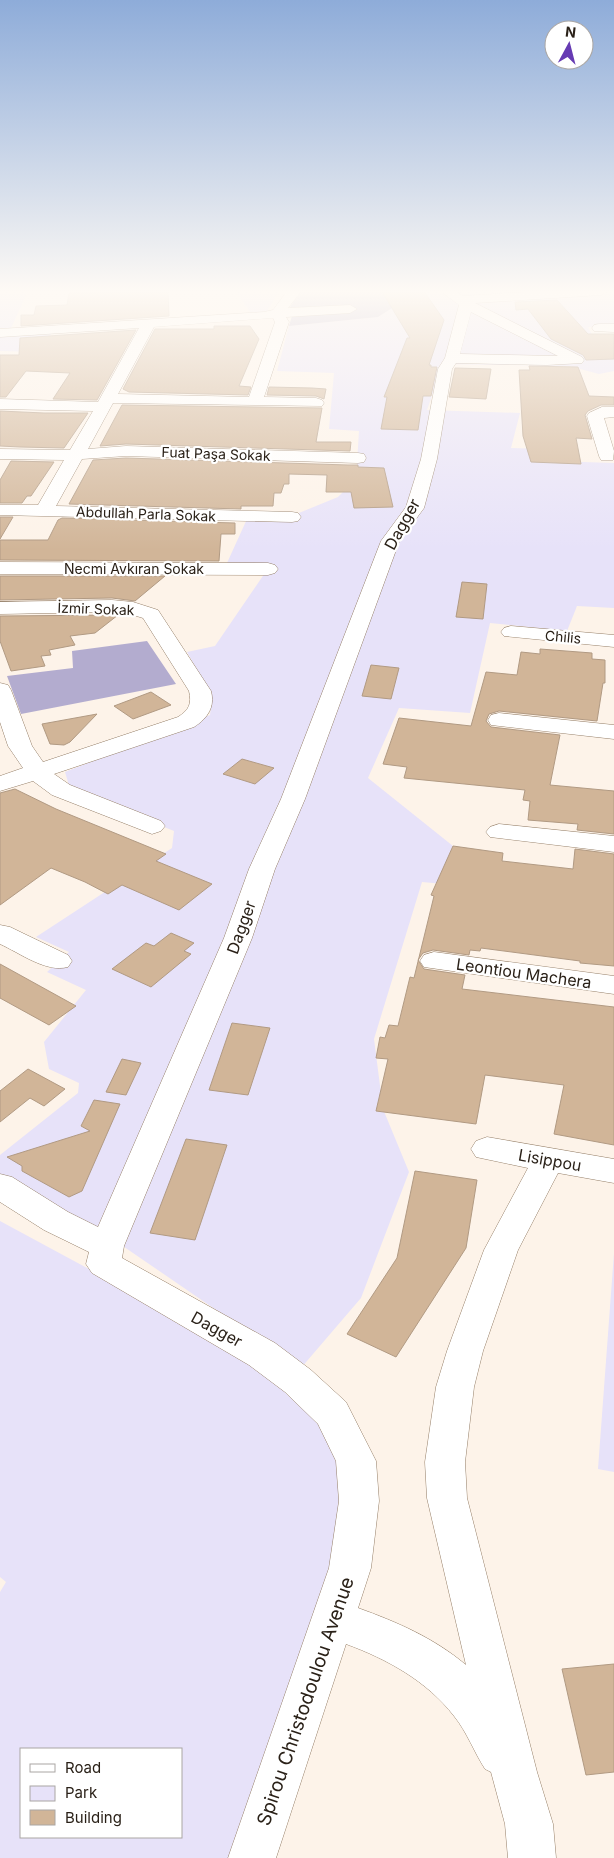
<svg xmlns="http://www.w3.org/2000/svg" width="614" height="1858" viewBox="0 0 614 1858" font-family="Inter,sans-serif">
	<rect width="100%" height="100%" fill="#fdf3e9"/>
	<g fill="#e7e2f9" fill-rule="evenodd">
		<path d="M0 290H33L28 291 11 328H0Z"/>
		<path d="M234 290H280L267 311 251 313Z"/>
		<path d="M399 290H614V326L588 327 600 349 614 354V371L599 374 569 366 443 364 427 410 520 413 511 448 549 449 552 461 614 463V608L577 606 567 631 490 623 470 713 399 708 368 778 453 846 444 884 422 882 374 1039 383 1109 409 1172 361 1298 301 1368 95 1227 0 1174V1155L78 1093 79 1083 49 1069 44 1042 86 990 47 972 69 952 36 937 172 848 174 831 70 789 65 772 210 715 212 697 187 652 215 646 271 564 227 563 247 519 294 515 338 497 356 479 359 431 329 429 334 373 277 371 289 326 378 317 406 299Z"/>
		<path d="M52 333 38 352 0 351V337Z"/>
		<path d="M0 1221 187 1322 296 1392 346 1464 341 1548 235 1858H0V1592L6 1582 0 1577ZM21 1749H181V1837H21Z"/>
		<path d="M614 1253V1472L598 1469Z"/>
	</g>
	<g fill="#b3accf">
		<path d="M304 290H399L406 299 378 317 289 326 292 316 288 311 296 297Z"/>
		<path d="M147 641 176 684 21 714 7 676 73 668 72 651Z"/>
	</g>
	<g fill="#d1b598" stroke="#b19a83">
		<path d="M97 290H168L169 316 21 326V315H34L36 306 67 305 69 293H98Z"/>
		<path d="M381 290H423L444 320 429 365H431V367H437L431 396H423L418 430 381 429 387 397H384L407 338H410Z"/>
		<path d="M557 300 588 334H614V359L586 360 583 355 551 339 528 309 516 310 515 302Z"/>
		<path d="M214 326H250L259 339 239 386 251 387 248 395 129 392 123 389 155 329H214Z"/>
		<path d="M136 330 97 400 53 399 70 373 26 371 6 397H0V355H19L20 338Z"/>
		<path d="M529 366 578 367 589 396 614 397V405H601L588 411 585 415 592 439 576 438 581 464 531 462 523 436 519 370H530Z"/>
		<path d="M455 368 491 369 486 399 449 397Z"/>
		<path d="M269 387 312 388 326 389 324 399 316 396 267 395Z"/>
		<path d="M122 405 322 408 316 442H351L350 451 126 444 100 446Z"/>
		<path d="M0 411 44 413H88L64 448 20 447 0 446Z"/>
		<path d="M126 458 348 465H358V467L384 468 393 507 354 508 351 492H326L327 475 289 474V484H284L281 493H274L273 506H241V509L69 504 93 460Z"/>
		<path d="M11 461 54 462 31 496H27L22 503H0V480Z"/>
		<path d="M0 517H13L0 539Z"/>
		<path d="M62 518 235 523V534H221L219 561 0 560V540H48L58 520Z"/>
		<path d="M0 576H165L135 601 112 598 0 600Z"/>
		<path d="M462 582 487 584 483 619 456 617Z"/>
		<path d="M118 615 95 633 70 636 75 645 49 650 51 655 41 656 45 666 11 671 0 641V616Z"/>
		<path d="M540 649 592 653V659L605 660V683H603L597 721 499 711 489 714 486 721 491 727 560 735 550 785 614 791V834L577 830 578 824 528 820 530 801 523 800 525 790 404 778 407 767 383 764 399 718 471 726 486 672 517 675 521 652 540 654Z"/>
		<path d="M371 665 399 668 391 699 362 696Z"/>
		<path d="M151 692 171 705 133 719 114 706Z"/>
		<path d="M97 714 70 742 64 745 50 744 42 724Z"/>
		<path d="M242 759 274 768 255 784 223 774Z"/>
		<path d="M15 789 56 809 166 854 156 861 212 884 179 910 122 885 108 894 85 882 51 868 0 905V793Z"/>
		<path d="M453 846 503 853 502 861 573 869 575 849 614 854V966L580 963V961L481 948 480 951 470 950 469 955 433 950 423 953 418 960 424 969 465 975 462 989 614 1007V1145L554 1134 564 1085 485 1075 476 1124 376 1111 388 1059 376 1058 380 1037 385 1038 389 1025 398 1026 410 977 414 978 434 896 431 895Z"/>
		<path d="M171 933 194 943 184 951 191 954 151 987 112 969 146 943 154 946Z"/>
		<path d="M0 964 76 1006 49 1025 0 998Z"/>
		<path d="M232 1023 270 1028 248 1095 209 1090Z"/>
		<path d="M122 1059 141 1063 126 1095 106 1092Z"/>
		<path d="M28 1069 65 1089 44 1106 30 1098 0 1122V1091Z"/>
		<path d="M94 1100 120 1104 82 1191 69 1197 22 1171V1166L7 1157 90 1131 81 1126Z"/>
		<path d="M186 1139 227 1145 195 1240 150 1233Z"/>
		<path d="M415 1171 477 1180 466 1248 396 1357 347 1334 397 1258Z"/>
		<path d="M614 1664V1772L586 1775 562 1669Z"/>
	</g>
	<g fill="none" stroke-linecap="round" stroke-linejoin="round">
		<g stroke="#957f68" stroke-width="1">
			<g id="minor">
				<path d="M288 290H302L288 308 350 305 357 309 350 313 286 317 289 322 264 397 316 398 322 400 324 403 322 406 113 403 88 449 126 446 358 453 364 454 366 458 364 462 358 463 126 456 82 459 56 506 292 512 298 513 301 517 298 521 292 522 0 515V505H38L64 460 0 459V449L70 450 93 411 0 409V399L98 402 139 328 0 337V329L264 312 273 310ZM273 318 275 322 249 397 118 394 154 327Z"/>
				<path d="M439 290H454L463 296 557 290 608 291 601 295 475 303 582 357 584 360 582 363 547 365 456 363 452 369 437 459 424 508 399 542 305 799 275 869 252 938 124 1246 122 1258 275 1343 311 1370 346 1402 376 1461 379 1501 371 1568 358 1608C397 1622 434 1638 466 1665L427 1498 425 1462 436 1387 447 1351 484 1250 528 1168 476 1157 471 1149 476 1141 487 1137 614 1159V1183L558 1173 518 1250 483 1351 474 1387 465 1462 467 1498 537 1772 553 1824 556 1858H508L505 1824 491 1772 485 1769C474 1752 467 1732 454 1716 427 1681 387 1659 346 1644L276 1858H228L329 1568 339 1501 336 1461 318 1424 285 1392 249 1365 92 1273 86 1264 89 1252 44 1230 0 1202V1174L12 1177 68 1212 98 1227 224 938 249 869 281 799 381 541 406 507 421 459 438 369 445 358 459 305ZM471 312 558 356 460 354Z"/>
				<path d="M599 324H614V332L594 331 592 328 594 325Z"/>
				<path d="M602 407H614V417L604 418 614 451 613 460H601L599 456 587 416 589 413Z"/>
				<path d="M0 562 268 563 275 565 278 569 275 573 268 575 0 574Z"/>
				<path d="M112 600 133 602 158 610 211 691C215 707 208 718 194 727L54 774 70 785 161 821 165 826 161 831 152 834 52 795 33 781 0 791V776L23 768 8 746 0 722V683L8 685 11 690 32 746 43 762 178 717C189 710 192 704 189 691L143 618 130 614 112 612 0 614V602Z"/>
				<path d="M511 626 614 635V647L504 636 501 632 504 628Z"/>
				<path d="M499 713 614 725V739L491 725 488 720 491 715Z"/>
				<path d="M499 824 614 836V852L490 837 486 832 490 827Z"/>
				<path d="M0 925 10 927 68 955 72 961 68 967C46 973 20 953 0 944Z"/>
				<path d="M434 952 614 976V994L424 967 420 961 424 955Z"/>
			</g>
		</g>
		<use href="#minor" fill="#fff" fill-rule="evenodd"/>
	</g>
	<linearGradient id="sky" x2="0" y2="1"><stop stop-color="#8eacd9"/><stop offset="0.53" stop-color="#fefaf5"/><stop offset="1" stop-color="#fefaf5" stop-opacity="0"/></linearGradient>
	<rect width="614" height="550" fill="url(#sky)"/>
	<g text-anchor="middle" stroke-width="4.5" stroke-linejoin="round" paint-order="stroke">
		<g font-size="14" fill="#2a2118" stroke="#fff">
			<text transform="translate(216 454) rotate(2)" y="5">Fuat Paşa Sokak</text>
			<text transform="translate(146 514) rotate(2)" y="5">Abdullah Parla Sokak</text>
			<text x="134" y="574">Necmi Avkıran Sokak</text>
			<text transform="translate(96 609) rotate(2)" y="5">İzmir Sokak</text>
			<text transform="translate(563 637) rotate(5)" y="5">Chilis</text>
		</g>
		<g font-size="16" fill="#2a2118" stroke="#fff">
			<text transform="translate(402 524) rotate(-61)" y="6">Dagger</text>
			<text transform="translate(241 927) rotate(-70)" y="6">Dagger</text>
			<text transform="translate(524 973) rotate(8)" y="6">Leontiou Machera</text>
			<text transform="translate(550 1160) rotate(10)" y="6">Lisippou</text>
			<text transform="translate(217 1329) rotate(29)" y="6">Dagger</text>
		</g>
		<g font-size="19" fill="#2a2118" stroke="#fff">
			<text transform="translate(305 1701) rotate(-71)" y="7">Spirou Christodoulou Avenue</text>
		</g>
	</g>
	<rect x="20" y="1748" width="162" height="90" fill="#ffffff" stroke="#aaa6a3"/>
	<rect x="30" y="1764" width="25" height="8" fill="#ffffff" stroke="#aaa6a3"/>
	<text x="65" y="1773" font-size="15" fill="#2a2118">Road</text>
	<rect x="30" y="1786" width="25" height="15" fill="#e7e2f9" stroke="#aaa6a3"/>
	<text x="65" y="1798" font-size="15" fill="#2a2118">Park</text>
	<rect x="30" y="1810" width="25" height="15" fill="#d1b598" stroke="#aaa6a3"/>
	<text x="65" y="1823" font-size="15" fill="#2a2118">Building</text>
	<g transform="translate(569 45) rotate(7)"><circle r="24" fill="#ffffff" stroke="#aaa6a3"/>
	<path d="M0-4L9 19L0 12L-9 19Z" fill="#663bb3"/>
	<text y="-8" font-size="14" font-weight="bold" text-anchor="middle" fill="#2a2118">N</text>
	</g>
</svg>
